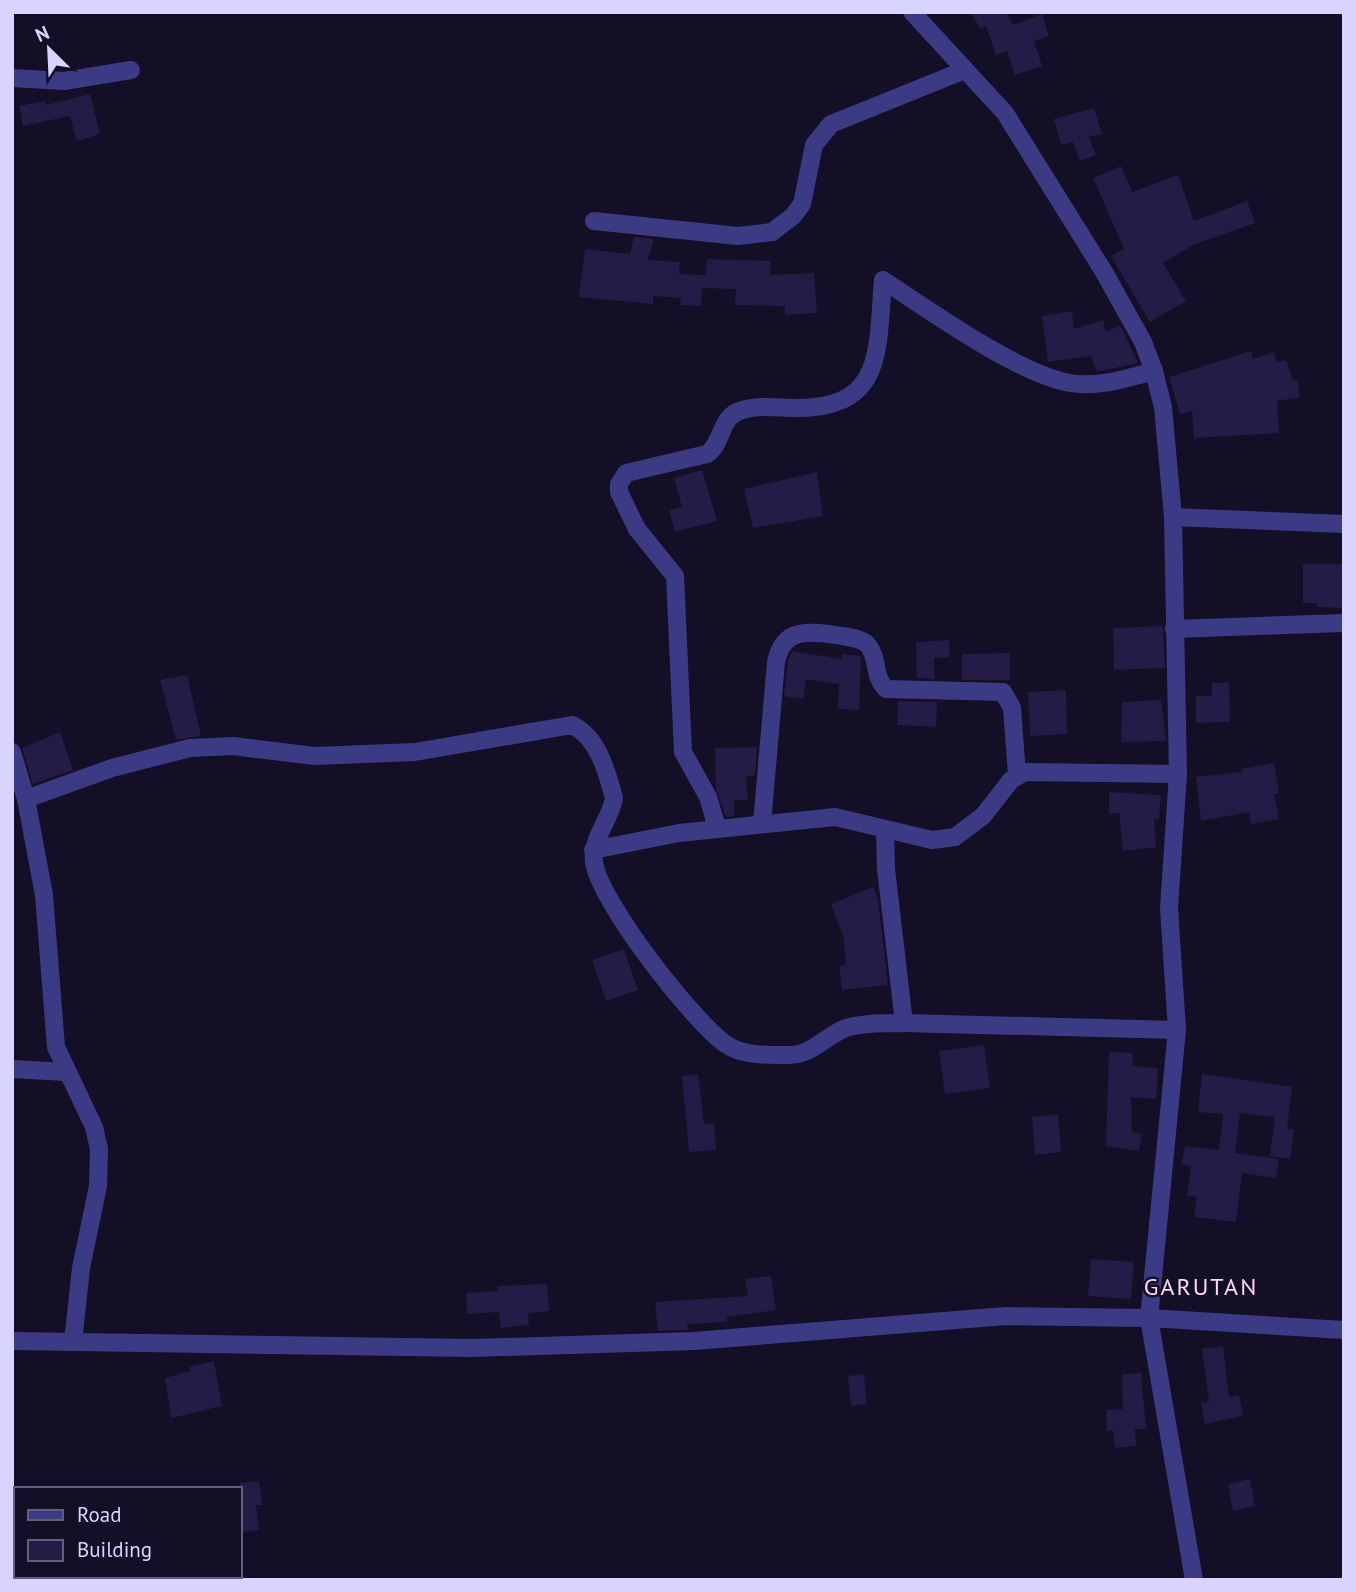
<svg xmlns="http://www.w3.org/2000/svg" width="1356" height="1592" viewBox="0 0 1356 1592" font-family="'PT Sans',sans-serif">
	<rect width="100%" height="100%" fill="#130f26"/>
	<g fill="#241b47">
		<path d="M970 12H1006L1013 25 1042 14 1049 36 1034 41 1042 66 1015 75 1007 51 996 55 986 26 981 29Z"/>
		<path d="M90 94 100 134 77 141 70 116 23 126 19 106 45 101 46 105Z"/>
		<path d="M1094 108 1102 134 1089 137 1096 155 1080 161 1073 142 1061 145 1054 119Z"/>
		<path d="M1121 166 1132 192 1178 175 1194 221 1247 201 1255 223 1193 245 1163 263 1186 301 1150 322 1111 256 1124 249 1093 178Z"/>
		<path d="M634 237 654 239 648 260 680 262 679 274 706 275 707 259 771 261 770 275 814 273 817 313 785 315V306L735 305 736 289 702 288 701 306 680 305 681 298 653 296V304L579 297 585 249 630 254Z"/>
		<path d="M1072 311 1074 329 1103 320 1106 331 1121 326 1138 363 1097 372 1091 356 1048 362 1042 316Z"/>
		<path d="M1251 351 1253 359 1274 352 1277 362 1286 360 1293 380 1297 379 1300 397 1277 401 1279 433 1194 438 1192 411 1180 414 1169 377Z"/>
		<path d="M702 470 717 521 675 532 669 510 682 507 674 478Z"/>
		<path d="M817 472 823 516 753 528 744 489Z"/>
		<path d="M1303 564H1344V608L1317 607V603H1303Z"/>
		<path d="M1163 626 1165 668 1114 670 1113 628Z"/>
		<path d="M949 640 950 657 934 658 935 679 917 678 916 642Z"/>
		<path d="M792 651 841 659 842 654 861 656 859 710 838 709 839 684 806 679 803 699 784 696 788 661Z"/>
		<path d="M1010 653V680H962V654Z"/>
		<path d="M187 675 201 736 176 740 160 680Z"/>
		<path d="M1212 683H1229L1230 722 1196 723V696H1212Z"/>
		<path d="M1066 690 1067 734 1030 736 1028 692Z"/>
		<path d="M1161 700 1166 741 1121 742 1122 702Z"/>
		<path d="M898 701 937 702 936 727 897 725Z"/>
		<path d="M60 732 73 770 33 784 22 748Z"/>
		<path d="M757 747 755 776H746L748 800H734V816L726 817 716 789 715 748Z"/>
		<path d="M1274 763 1279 793 1274 794 1279 819 1251 824 1249 812 1201 821 1196 777 1242 772 1241 769Z"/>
		<path d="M1109 792 1161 795 1159 819H1154L1156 847 1123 851 1119 813H1109Z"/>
		<path d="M873 887 878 899 888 985 842 990 839 966 846 965 844 939 831 904Z"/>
		<path d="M624 949 638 990 606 1001 592 960Z"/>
		<path d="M984 1045 990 1088 945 1094 939 1051Z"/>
		<path d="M1109 1052 1133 1053 1132 1066 1158 1068 1156 1099 1131 1097 1132 1132 1142 1134 1139 1151 1106 1146Z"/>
		<path d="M698 1074 704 1124 714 1123 716 1150 689 1152 682 1076Z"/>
		<path d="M1202 1074 1292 1087 1287 1129 1294 1130 1290 1159 1270 1156 1275 1117 1240 1113 1235 1153 1279 1159 1276 1178 1242 1173 1236 1222 1194 1217 1197 1197 1187 1196 1191 1166 1182 1164 1185 1146 1219 1150 1223 1114 1198 1112Z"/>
		<path d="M1058 1114 1061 1152 1035 1155 1032 1117Z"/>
		<path d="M1091 1259 1134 1262 1131 1299 1088 1296Z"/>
		<path d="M771 1276 776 1310 727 1317V1322L687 1324 688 1330 658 1331 655 1302 748 1296 745 1279Z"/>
		<path d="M547 1284 549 1311 528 1313 529 1325 501 1328 499 1312 467 1314 466 1293 498 1291 497 1286Z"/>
		<path d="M1223 1346 1229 1397 1239 1395 1243 1416 1205 1424 1201 1403 1209 1401 1202 1349Z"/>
		<path d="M214 1361 222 1406 171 1418 165 1378 190 1371 189 1367Z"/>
		<path d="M1141 1373 1146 1429H1135L1136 1446 1115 1448 1113 1431H1107L1106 1410 1123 1409 1122 1374Z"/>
		<path d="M864 1374 867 1404 851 1406 848 1376Z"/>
		<path d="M1250 1479 1255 1506 1233 1511 1228 1484Z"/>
		<path d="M259 1481 262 1505H256L259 1530 240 1532V1483Z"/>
	</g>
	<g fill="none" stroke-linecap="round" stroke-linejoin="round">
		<g stroke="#3d3a85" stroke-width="18">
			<path d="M912 12 1005 113 1104 272 1143 342 1154 371 1163 407 1173 517 1178 774 1169 908 1177 1030 1149 1318 1344 1330"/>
			<path d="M12 78 64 81 131 70"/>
			<path d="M594 221 738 236 772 232 793 216 802 204 814 145 831 124 965 70"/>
			<path d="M1173 517 1344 524"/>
			<path d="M1174 629 1344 623"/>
			<path d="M12 752 26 799 44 895 56 1047 94 1127 99 1149 98 1186 81 1268 73 1342"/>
			<path d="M26 799 112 768 190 748 233 746 314 756 415 752 572 725C598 737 607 772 614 798 610 821 591 838 594 862 599 901 694 1023 727 1045 743 1056 770 1055 789 1055 812 1055 827 1035 846 1028 865 1022 885 1024 904 1023"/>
			<path d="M762 824 776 662C783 628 807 631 836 635 846 637 859 637 867 644 879 657 873 677 886 689L1003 692 1012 708 1017 774"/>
			<path d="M717 828 708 797 683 752 675 576 637 529 619 492V484L626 473 707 454C722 444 720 420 737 412 754 404 778 408 796 408 885 409 877 349 883 280 929 310 1018 374 1070 383 1099 388 1127 378 1154 371"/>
			<path d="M885 830 886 869 904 1023 1177 1030"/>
			<path d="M593 850 679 833 835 817 932 840 955 837 983 816 1011 780 1025 772 1178 774"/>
			<path d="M12 1069 66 1072"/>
			<path d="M12 1341 473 1348 694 1341 1006 1316 1149 1318 1194 1580"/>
		</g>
	</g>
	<g text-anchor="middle" stroke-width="5" stroke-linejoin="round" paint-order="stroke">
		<g font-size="24" letter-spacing="2" fill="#ffd6f0" stroke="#130f26">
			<text x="1201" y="1295">GARUTAN</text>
		</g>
	</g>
	<rect width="1356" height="1592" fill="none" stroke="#d9d4ff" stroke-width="28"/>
	<rect x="14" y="1487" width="228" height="91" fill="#130f26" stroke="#625e7d" stroke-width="2"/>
	<rect x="28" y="1510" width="35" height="10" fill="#3d3a85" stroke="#625e7d" stroke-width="2"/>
	<text x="77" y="1522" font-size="21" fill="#d9d4ff">Road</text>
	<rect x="28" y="1540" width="35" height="21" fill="#241b47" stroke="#625e7d" stroke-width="2"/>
	<text x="77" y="1557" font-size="21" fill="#d9d4ff">Building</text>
	<g transform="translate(49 49) rotate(336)" stroke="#130f26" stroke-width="5" paint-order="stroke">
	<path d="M0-5L12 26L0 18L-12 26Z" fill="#d9d4ff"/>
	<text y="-10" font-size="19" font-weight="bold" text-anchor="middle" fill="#d9d4ff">N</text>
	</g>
</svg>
